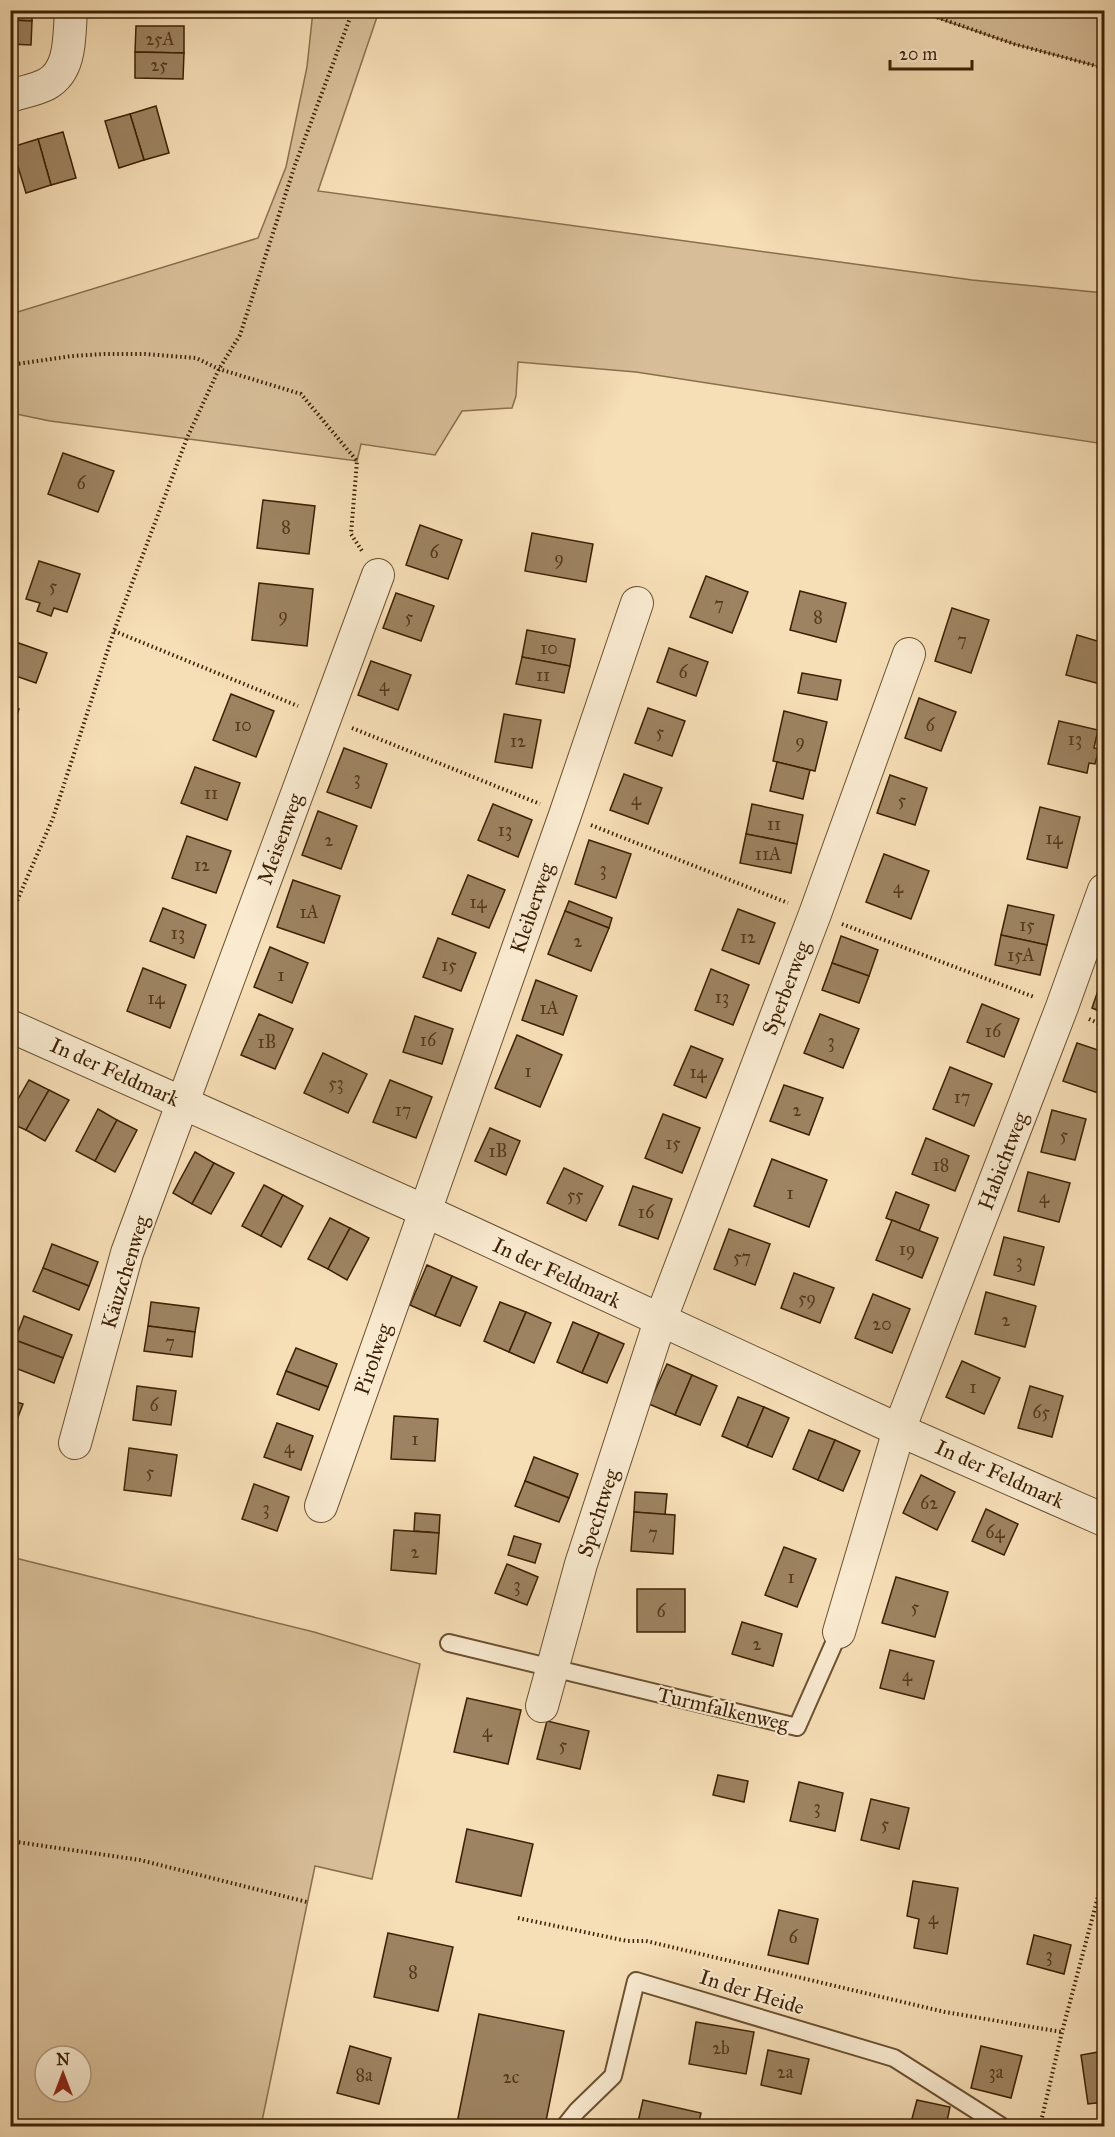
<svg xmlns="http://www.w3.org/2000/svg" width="1115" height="2137" viewBox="0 0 1115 2137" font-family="'IM FELL Great Primer',serif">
	<rect width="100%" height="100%" fill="#f6deb6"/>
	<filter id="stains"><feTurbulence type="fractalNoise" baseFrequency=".00333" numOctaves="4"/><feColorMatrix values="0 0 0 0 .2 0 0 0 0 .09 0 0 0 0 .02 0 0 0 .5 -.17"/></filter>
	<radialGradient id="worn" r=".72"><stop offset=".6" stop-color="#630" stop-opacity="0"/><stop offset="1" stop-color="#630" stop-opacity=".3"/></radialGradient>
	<g fill="#d7be98" stroke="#8a6f4e" stroke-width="1.5" fill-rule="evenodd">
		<path d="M313 11H379L318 191 972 280 1104 293V444L636 372 518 362 516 396 512 408 462 411 435 455 361 444 357 461 50 421 11 413V314L258 238 286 167 307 67Z"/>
		<path d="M916 11H1104V68L1014 44Z"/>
		<path d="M11 1557 314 1632 420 1664 372 1879 315 1866 261 2126H11ZM45 2056H81V2092H45Z"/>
	</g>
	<g fill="#9d8361" stroke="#3d2004" stroke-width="1.5">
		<path d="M10 10H32V21L10 20Z"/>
		<path d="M10 20 32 21 31 45 10 44Z"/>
		<path d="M136 26H184V53L135 52Z"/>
		<path d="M135 52 184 53 183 79 135 78Z"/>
		<path d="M156 106 169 153 144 160 130 114Z"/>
		<path d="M130 114 144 160 119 168 105 121Z"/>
		<path d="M63 132 76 178 51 185 38 139Z"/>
		<path d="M38 139 51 185 26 193 12 147Z"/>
		<path d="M63 453 114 471 98 512 48 494Z"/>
		<path d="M263 500 315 506 309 554 257 548Z"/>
		<path d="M420 525 462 540 448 579 406 565Z"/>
		<path d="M532 533 593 544 586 582 525 571Z"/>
		<path d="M39 561 80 574 67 612 54 608 51 616 37 611 40 603 26 599Z"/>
		<path d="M706 576 748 592 732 633 690 617Z"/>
		<path d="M259 583 313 589 307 646 252 640Z"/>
		<path d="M800 591 846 603 836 642 790 630Z"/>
		<path d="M396 593 434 606 421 641 383 628Z"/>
		<path d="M952 608 989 620 971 673 935 661Z"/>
		<path d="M527 630 575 639 570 666 522 657Z"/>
		<path d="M1077 635 1104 643V685L1066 675Z"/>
		<path d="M10 640 47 653 36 683 10 674Z"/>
		<path d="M669 648 708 662 696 696 657 682Z"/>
		<path d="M522 657 570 666 564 693 516 684Z"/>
		<path d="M371 661 411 675 398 710 358 695Z"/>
		<path d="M802 673 841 680 837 700 798 693Z"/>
		<path d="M231 694 274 711 256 757 213 740Z"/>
		<path d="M919 698 956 712 941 751 905 738Z"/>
		<path d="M10 706 19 709 10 732Z"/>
		<path d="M648 708 685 721 672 756 635 743Z"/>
		<path d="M784 711 827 722 815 771 773 761Z"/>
		<path d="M504 714 541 720 532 768 495 762Z"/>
		<path d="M1059 721 1098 730 1094 748 1099 749 1095 764 1089 763 1087 773 1048 764Z"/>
		<path d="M344 748 387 764 371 808 327 792Z"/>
		<path d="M777 762 810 770 803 799 770 791Z"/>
		<path d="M195 767 240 783 227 820 181 803Z"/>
		<path d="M624 774 662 788 648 824 610 810Z"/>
		<path d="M890 775 927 788 915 825 877 813Z"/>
		<path d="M493 804 532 820 518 857 478 840Z"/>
		<path d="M752 804 803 815 797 844 746 834Z"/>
		<path d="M1040 807 1080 817 1067 868 1027 859Z"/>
		<path d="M318 811 357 826 341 869 302 855Z"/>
		<path d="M746 834 797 844 791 873 740 863Z"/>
		<path d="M187 836 231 851 216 893 172 878Z"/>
		<path d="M589 840 631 854 616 898 575 884Z"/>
		<path d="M884 854 929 871 911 919 866 902Z"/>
		<path d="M468 875 505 890 489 928 452 914Z"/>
		<path d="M293 880 340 896 324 943 277 927Z"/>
		<path d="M569 901 612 918 609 928 565 911Z"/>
		<path d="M1008 905 1054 915 1047 945 1001 935Z"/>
		<path d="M163 908 206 925 194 958 150 941Z"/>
		<path d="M738 909 775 923 759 964 722 950Z"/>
		<path d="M565 911 609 928 591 971 548 954Z"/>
		<path d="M1001 935 1047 945 1040 975 995 965Z"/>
		<path d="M841 936 878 950 869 976 832 963Z"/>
		<path d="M438 938 476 953 461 991 423 977Z"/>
		<path d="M270 947 308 963 292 1003 254 987Z"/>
		<path d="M832 963 869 976 859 1003 822 990Z"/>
		<path d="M143 968 186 985 170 1028 127 1011Z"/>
		<path d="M711 969 749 985 733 1025 695 1010Z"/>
		<path d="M1104 973V1013L1092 1008Z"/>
		<path d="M536 980 577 996 563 1035 522 1020Z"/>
		<path d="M982 1004 1019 1019 1004 1057 967 1042Z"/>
		<path d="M259 1014 293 1029 275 1069 241 1055Z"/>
		<path d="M820 1014 859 1029 843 1068 804 1053Z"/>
		<path d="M415 1016 453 1029 442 1064 403 1052Z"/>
		<path d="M517 1035 562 1055 540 1107 495 1088Z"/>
		<path d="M1077 1043 1104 1052V1095L1063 1081Z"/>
		<path d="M691 1046 723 1059 706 1098 674 1085Z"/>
		<path d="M323 1053 367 1074 348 1113 304 1093Z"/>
		<path d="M950 1067 992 1084 974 1126 933 1109Z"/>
		<path d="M29 1080 49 1090 26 1130 10 1123V1113Z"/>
		<path d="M390 1080 432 1097 416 1138 373 1122Z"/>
		<path d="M784 1085 823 1098 809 1135 770 1121Z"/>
		<path d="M49 1090 69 1100 45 1141 26 1130Z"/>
		<path d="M98 1109 117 1120 95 1161 76 1151Z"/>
		<path d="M1052 1110 1086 1119 1075 1160 1041 1152Z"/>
		<path d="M663 1114 700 1128 682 1173 645 1158Z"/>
		<path d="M117 1120 137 1130 115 1172 95 1161Z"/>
		<path d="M490 1128 520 1141 506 1175 475 1161Z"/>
		<path d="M926 1138 969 1156 955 1191 912 1174Z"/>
		<path d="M195 1152 214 1163 192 1204 173 1193Z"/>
		<path d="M772 1159 827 1180 809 1227 754 1206Z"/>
		<path d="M214 1163 234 1173 211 1214 192 1204Z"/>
		<path d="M564 1168 603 1186 586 1221 547 1203Z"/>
		<path d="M1028 1172 1070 1183 1059 1222 1018 1211Z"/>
		<path d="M264 1185 283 1195 261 1236 242 1226Z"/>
		<path d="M633 1186 672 1199 658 1239 619 1225Z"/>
		<path d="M896 1192 929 1205 919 1231 886 1218Z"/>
		<path d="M283 1195 303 1206 281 1247 261 1236Z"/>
		<path d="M330 1218 350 1228 328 1269 308 1259Z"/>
		<path d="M892 1220 938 1238 922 1278 876 1260Z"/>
		<path d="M350 1228 369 1238 347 1280 328 1269Z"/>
		<path d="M729 1229 770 1244 755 1285 714 1269Z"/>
		<path d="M1004 1237 1044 1247 1034 1285 994 1275Z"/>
		<path d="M52 1244 98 1262 89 1286 43 1268Z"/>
		<path d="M427 1265 452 1276 435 1316 410 1305Z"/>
		<path d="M43 1268 89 1286 79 1310 33 1291Z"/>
		<path d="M794 1273 834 1288 820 1323 781 1308Z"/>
		<path d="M452 1276 477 1287 460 1326 435 1316Z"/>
		<path d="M986 1292 1036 1306 1025 1347 975 1334Z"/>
		<path d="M873 1294 910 1309 892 1353 855 1338Z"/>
		<path d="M151 1302 199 1308 195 1332 148 1326Z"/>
		<path d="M500 1302 526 1312 509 1352 484 1341Z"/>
		<path d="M526 1312 551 1323 534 1363 509 1352Z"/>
		<path d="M24 1316 72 1335 63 1358 15 1340Z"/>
		<path d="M573 1322 599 1333 582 1373 557 1362Z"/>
		<path d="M148 1326 195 1332 192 1357 144 1351Z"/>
		<path d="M599 1333 624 1344 607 1383 582 1373Z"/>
		<path d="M15 1340 63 1358 54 1383 10 1366V1352Z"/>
		<path d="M296 1348 337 1364 328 1387 286 1371Z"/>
		<path d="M962 1361 1000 1378 984 1414 946 1397Z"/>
		<path d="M667 1364 692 1375 675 1415 649 1404Z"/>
		<path d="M286 1371 328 1387 319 1410 277 1394Z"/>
		<path d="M692 1375 717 1386 700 1425 675 1415Z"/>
		<path d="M137 1386 176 1391 171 1425 133 1420Z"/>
		<path d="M1030 1386 1063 1396 1052 1437 1018 1428Z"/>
		<path d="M738 1397 764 1407 747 1447 722 1436Z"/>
		<path d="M10 1400 23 1404 13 1430 10 1429Z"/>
		<path d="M764 1407 789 1418 772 1457 747 1447Z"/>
		<path d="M394 1416 438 1419 435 1461 391 1459Z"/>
		<path d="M277 1423 313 1436 301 1470 264 1457Z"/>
		<path d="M809 1430 835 1440 818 1480 793 1469Z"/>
		<path d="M835 1440 860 1451 843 1491 818 1480Z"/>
		<path d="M129 1448 177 1455 171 1496 124 1490Z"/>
		<path d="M534 1457 578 1474 569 1498 525 1481Z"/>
		<path d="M921 1475 955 1492 937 1530 903 1513Z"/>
		<path d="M525 1481 569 1498 559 1522 515 1506Z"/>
		<path d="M254 1484 289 1497 277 1531 242 1519Z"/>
		<path d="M635 1492 667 1494 665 1515 634 1512Z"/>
		<path d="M986 1509 1018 1524 1004 1555 972 1541Z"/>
		<path d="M634 1512 675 1515 673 1554 631 1551Z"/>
		<path d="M415 1513 440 1515 439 1533 414 1531Z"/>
		<path d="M394 1530 439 1533 436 1574 391 1570Z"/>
		<path d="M514 1536 541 1544 535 1563 508 1555Z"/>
		<path d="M784 1547 816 1559 797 1607 765 1595Z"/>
		<path d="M507 1564 538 1577 527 1605 495 1593Z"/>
		<path d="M896 1577 948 1592 935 1637 882 1623Z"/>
		<rect x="637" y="1589" width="48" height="43"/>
		<path d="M742 1622 782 1634 773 1666 732 1654Z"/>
		<path d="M890 1650 934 1661 924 1699 880 1688Z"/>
		<path d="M467 1698 521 1710 508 1764 454 1752Z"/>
		<path d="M547 1721 589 1731 580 1769 537 1759Z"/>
		<path d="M718 1775 748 1781 744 1802 713 1795Z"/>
		<path d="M799 1782 843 1793 835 1831 790 1821Z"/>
		<path d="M871 1799 909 1808 899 1849 861 1840Z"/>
		<path d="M467 1829 533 1844 521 1896 456 1882Z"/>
		<path d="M913 1881 958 1888 947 1954 914 1948 919 1919 907 1916Z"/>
		<path d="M779 1910 818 1919 808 1964 768 1955Z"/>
		<path d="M388 1933 453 1947 438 2011 374 1997Z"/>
		<path d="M1034 1935 1071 1945 1064 1974 1027 1964Z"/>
		<path d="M479 2014 564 2031 545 2126H474L457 2123Z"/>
		<path d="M696 2022 754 2032 746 2074 689 2064Z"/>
		<path d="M350 2046 391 2058 379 2104 337 2093Z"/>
		<path d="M981 2046 1022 2056 1011 2098 971 2088Z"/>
		<path d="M768 2050 809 2059 801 2094 761 2085Z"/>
		<path d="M1104 2051V2102L1088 2104 1081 2055Z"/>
		<path d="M643 2100 701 2113 698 2126H637Z"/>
		<path d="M917 2100 950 2107 946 2126H910Z"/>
	</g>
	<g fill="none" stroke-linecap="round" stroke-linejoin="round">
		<g stroke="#6b5030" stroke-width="20">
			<g id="service">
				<path d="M449 1643 797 1727 839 1632"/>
				<path d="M565 2126 577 2111 613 2076 636 1981 894 2058 1001 2126"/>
			</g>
		</g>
		<g stroke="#6b5030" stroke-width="34">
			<g id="minor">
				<path d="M10 96C22 92 36 90 47 84 72 70 69 35 71 10"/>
				<path d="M10 1026 425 1211 899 1430 1104 1520"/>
				<path d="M75 1443 127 1253 378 575"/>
				<path d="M321 1506 565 815 637 603"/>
				<path d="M839 1632 899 1430 1062 1007 1104 890"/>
				<path d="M542 1706 581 1564 660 1321 815 914 909 654"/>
			</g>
		</g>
		<g stroke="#3d2004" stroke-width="4" stroke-dasharray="1.5 3" stroke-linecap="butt">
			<path d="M916 10 1014 44 1104 68"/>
			<path d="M10 365 72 356 105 354H145L196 358 219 369 301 394 357 461 351 534 362 551"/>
			<path d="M114 631 298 706"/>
			<path d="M352 728 540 804"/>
			<path d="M591 825 788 903"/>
			<path d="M10 917 53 818 114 631 187 438 219 369 240 335 295 165 353 10"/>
			<path d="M842 924 1034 997"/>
			<path d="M1089 1019 1104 1026"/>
			<path d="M10 1841 140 1860 307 1902"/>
			<path d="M518 1918 627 1941H646L945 2012 1062 2032"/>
			<path d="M1040 2126 1062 2032 1104 1874"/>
		</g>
		<use href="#service" stroke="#f9ead0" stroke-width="16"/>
		<use href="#minor" stroke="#f9ead0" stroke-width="32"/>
	</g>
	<g text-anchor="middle" stroke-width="4.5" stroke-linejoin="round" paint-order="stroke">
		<g font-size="18" fill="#55391b">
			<text x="160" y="45">25A</text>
			<text x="159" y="71">25</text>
			<text x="81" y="489">6</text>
			<text x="286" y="533">8</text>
			<text x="434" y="558">6</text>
			<text x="559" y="564">9</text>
			<text x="53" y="592">5</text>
			<text x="719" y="610">7</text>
			<text x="283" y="621">9</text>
			<text x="409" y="623">5</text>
			<text x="818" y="623">8</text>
			<text x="962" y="646">7</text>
			<text x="549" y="654">10</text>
			<text x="683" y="678">6</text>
			<text x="543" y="681">11</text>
			<text x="384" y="691">4</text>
			<text x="243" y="731">10</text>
			<text x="930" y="731">6</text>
			<text x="660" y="738">5</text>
			<text x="1075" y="745">13</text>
			<text x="518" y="747">12</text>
			<text x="800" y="747">9</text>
			<text x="357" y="784">3</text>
			<text x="211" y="799">11</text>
			<text x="636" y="805">4</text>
			<text x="902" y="806">5</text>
			<text x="774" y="830">11</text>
			<text x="505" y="836">13</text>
			<text x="1054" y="844">14</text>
			<text x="329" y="846">2</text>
			<text x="768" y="860">11A</text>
			<text x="202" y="871">12</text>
			<text x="603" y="875">3</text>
			<text x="898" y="893">4</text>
			<text x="478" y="908">14</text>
			<text x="309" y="918">1A</text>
			<text x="1027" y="931">15</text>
			<text x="178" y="939">13</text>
			<text x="748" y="943">12</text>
			<text x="578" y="947">2</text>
			<text x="1021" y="961">15A</text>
			<text x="449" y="971">15</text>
			<text x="281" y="981">1</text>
			<text x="722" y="1003">13</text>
			<text x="156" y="1004">14</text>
			<text x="549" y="1014">1A</text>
			<text x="993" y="1037">16</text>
			<text x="428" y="1046">16</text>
			<text x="831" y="1047">3</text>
			<text x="267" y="1048">1B</text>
			<text x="528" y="1077">1</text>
			<text x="698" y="1078">14</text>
			<text x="336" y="1089">53</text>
			<text x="962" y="1103">17</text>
			<text x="403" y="1116">17</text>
			<text x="797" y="1116">2</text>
			<text x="1064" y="1141">5</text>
			<text x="673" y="1149">15</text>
			<text x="498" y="1157">1B</text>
			<text x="941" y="1171">18</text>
			<text x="790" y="1199">1</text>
			<text x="575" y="1201">55</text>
			<text x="1044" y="1203">4</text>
			<text x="646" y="1218">16</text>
			<text x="907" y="1255">19</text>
			<text x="742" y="1263">57</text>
			<text x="1019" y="1267">3</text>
			<text x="807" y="1304">59</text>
			<text x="1006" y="1326">2</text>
			<text x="882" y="1330">20</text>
			<text x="170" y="1348">7</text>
			<text x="973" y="1393">1</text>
			<text x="154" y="1411">6</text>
			<text x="1041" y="1418">65</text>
			<text x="415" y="1445">1</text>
			<text x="289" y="1453">4</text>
			<text x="150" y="1478">5</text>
			<text x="929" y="1509">62</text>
			<text x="266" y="1514">3</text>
			<text x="995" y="1538">64</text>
			<text x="653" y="1539">7</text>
			<text x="415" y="1558">2</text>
			<text x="791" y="1583">1</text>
			<text x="517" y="1591">3</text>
			<text x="915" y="1613">5</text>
			<text x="661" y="1617">6</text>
			<text x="757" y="1650">2</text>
			<text x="907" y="1681">4</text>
			<text x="487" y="1737">4</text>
			<text x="563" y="1751">5</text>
			<text x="817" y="1813">3</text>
			<text x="885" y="1830">5</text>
			<text x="933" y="1924">4</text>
			<text x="793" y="1943">6</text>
			<text x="1049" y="1961">3</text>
			<text x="413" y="1978">8</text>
			<text x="721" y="2054">2b</text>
			<text x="785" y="2078">2a</text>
			<text x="996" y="2078">3a</text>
			<text x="364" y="2081">8a</text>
			<text x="511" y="2083">2c</text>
		</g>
		<g font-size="21" fill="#3d2004" stroke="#f9ead0">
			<text transform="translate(280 839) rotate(-70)" y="7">Meisenweg</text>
			<text transform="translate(532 908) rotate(-71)" y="7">Kleiberweg</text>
			<text transform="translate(786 988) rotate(-69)" y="7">Sperberweg</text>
			<text transform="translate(115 1072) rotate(24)" y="7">In der Feldmark</text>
			<text transform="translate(1003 1161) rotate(-69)" y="7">Habichtweg</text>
			<text transform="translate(125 1272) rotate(-73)" y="7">Käuzchenweg</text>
			<text transform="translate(557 1273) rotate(25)" y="7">In der Feldmark</text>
			<text transform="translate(373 1359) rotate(-71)" y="7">Pirolweg</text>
			<text transform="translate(1000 1474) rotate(24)" y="7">In der Feldmark</text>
			<text transform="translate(598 1513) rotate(-72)" y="7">Spechtweg</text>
			<text transform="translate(723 1709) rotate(13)" y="7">Turmfalkenweg</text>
			<text transform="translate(752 1992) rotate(17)" y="7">In der Heide</text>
		</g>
	</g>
	<rect width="1115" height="2137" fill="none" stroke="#f6deb6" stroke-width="36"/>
	<rect x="12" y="12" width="1091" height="2113" fill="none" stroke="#3d2004" stroke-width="3"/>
	<rect x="18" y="18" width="1079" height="2101" fill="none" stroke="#3d2004" stroke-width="1.5"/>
	<g transform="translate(63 2074)"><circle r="28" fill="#f9ead0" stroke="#ae997e" stroke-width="1.5"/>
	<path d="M0-4.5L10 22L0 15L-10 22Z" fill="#8f2418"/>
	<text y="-9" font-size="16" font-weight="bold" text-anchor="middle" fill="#3d2004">N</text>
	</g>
	<path d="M890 60v9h82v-9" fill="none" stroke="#3d2004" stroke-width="3"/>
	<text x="899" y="60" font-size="18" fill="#3d2004" stroke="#f9ead0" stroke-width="4.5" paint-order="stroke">20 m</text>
	<rect width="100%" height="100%" filter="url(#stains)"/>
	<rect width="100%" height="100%" fill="url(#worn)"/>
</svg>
